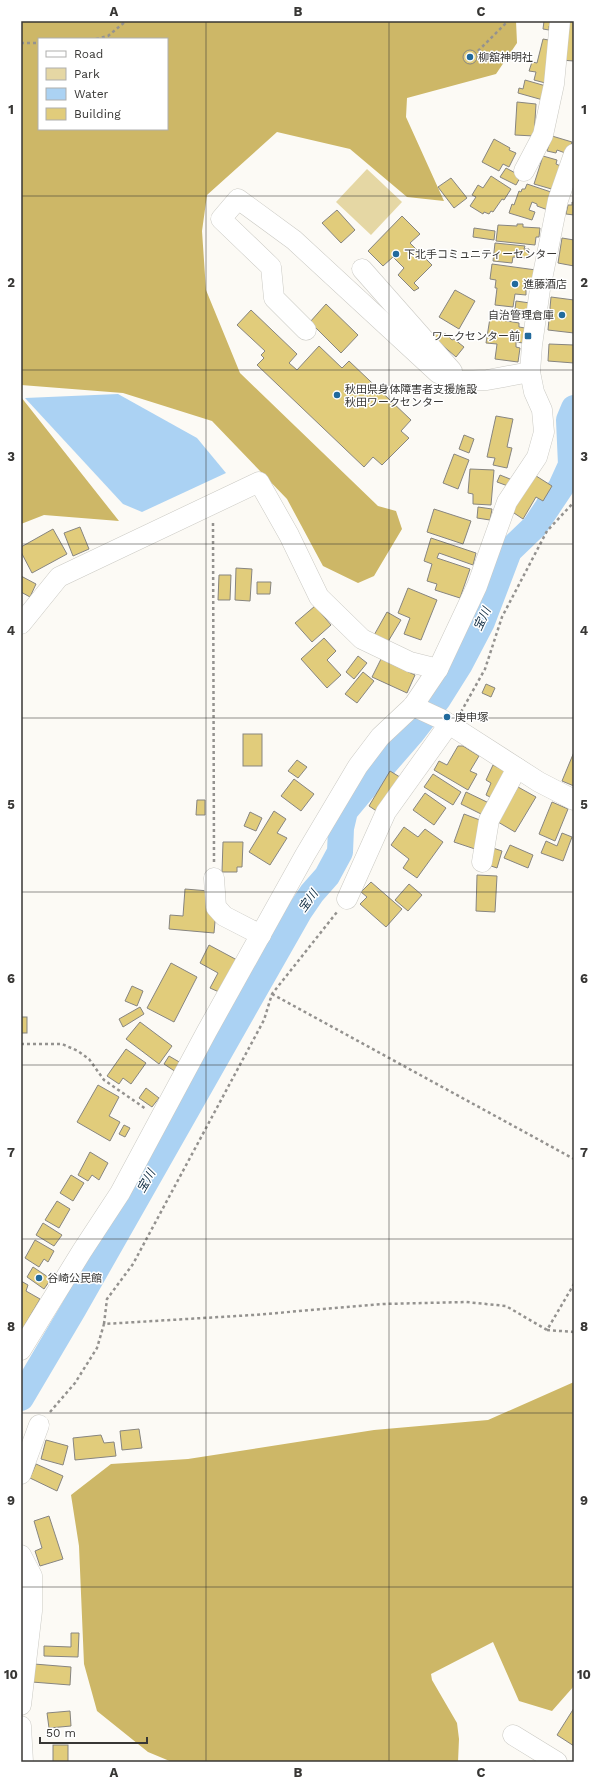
<svg xmlns="http://www.w3.org/2000/svg" width="595" height="1783" viewBox="0 0 595 1783" font-family="'Work Sans','Noto Sans JP',sans-serif">
	<rect width="100%" height="100%" fill="#fcfaf5"/>
	<path fill="#e5d7a4" d="M367 169 402 202 371 235 336 202Z"/>
	<g fill="#cdb767" fill-rule="evenodd">
		<path d="M21 21H516L517 43 496 74 407 98 406 117 444 201 407 197 350 149 277 132 207 195 202 231 206 290 240 373 378 506 396 511 402 529 374 576 358 583 323 566 287 499 212 421 123 393 21 385ZM39 39H167V129H39Z"/>
		<path d="M21 397 119 521 44 515 21 524Z"/>
		<path d="M574 1382V1686L552 1711 519 1701 493 1642 431 1674 432 1680 457 1723 459 1739 458 1762H172L148 1752 97 1711 84 1664 79 1546 71 1495 111 1464 188 1459 374 1430 488 1420Z"/>
	</g>
	<path fill="#abd2f3" d="M118 394 197 438 226 473 142 512 123 504 25 398Z"/>
	<g fill="none" stroke-linecap="round" stroke-linejoin="round">
		<path stroke="#abd2f3" stroke-width="26" d="M21 1398 73 1310 299 912 312 893 327 876 340 852 341 828 345 811 370 781 411 734 438 699 460 664 482 622 509 551 535 526 561 487 571 465 569 420 574 408"/>
	</g>
	<g fill="#e1cc7b" stroke="#878580">
		<path d="M544 21H557V27L549 26V30L543 29Z"/>
		<path d="M563 21H574V61L560 60Z"/>
		<path d="M543 39 554 41 549 84 534 80 536 72 529 71 532 62 537 63Z"/>
		<circle cx="470" cy="57" r="7"/>
		<path d="M525 80 546 86 543 100 518 93 519 88 523 89Z"/>
		<path d="M517 102 536 104 534 136 515 135Z"/>
		<path d="M552 136 572 142 568 154 557 150 556 153 547 151Z"/>
		<path d="M494 139 510 148 509 150 516 153 509 167 503 164 499 171 482 162Z"/>
		<path d="M543 156 557 160 556 164 563 167 555 190 534 184Z"/>
		<path d="M506 168 521 176 516 185 500 177Z"/>
		<path d="M491 176 511 189 504 200 502 199 493 212 491 211 489 214 484 212 483 214 470 206 476 197 472 195 478 185 483 188Z"/>
		<path d="M451 178 467 198 454 208 438 187Z"/>
		<path d="M527 184 554 193 548 210 537 206V204L532 202 529 210 535 212 532 220 509 213 512 204 514 205 519 191 521 192 522 189H525Z"/>
		<path d="M572 202 574 203V215L566 214 568 205H572Z"/>
		<path d="M337 210 355 230 341 243 322 223Z"/>
		<path d="M402 216 420 234 410 243 432 265 414 283 419 288 414 291 398 275 404 268 393 257 383 266 368 251Z"/>
		<path d="M517 224H523V227L540 228 539 237H536L535 245 496 241 498 225 517 226Z"/>
		<path d="M474 228 495 231 494 240 473 237Z"/>
		<path d="M562 238 574 240V266L558 263Z"/>
		<path d="M495 243 525 246 524 249H529V258L513 257 512 263 493 261Z"/>
		<path d="M492 264 536 270 534 289 526 288V295L515 294 513 307 495 305 497 288H495L496 280 490 279Z"/>
		<path d="M455 290 475 301 459 329 439 317Z"/>
		<path d="M551 297 574 300V333L548 330Z"/>
		<path d="M516 301 530 303 527 320 514 318Z"/>
		<path d="M326 304 358 335 341 353 310 322Z"/>
		<path d="M251 310 297 354 289 363 297 370 319 346 342 368 349 361 411 420 401 431 409 438 382 465 373 457 364 467 257 365 264 358 261 355 265 351 237 325Z"/>
		<path d="M490 318 519 323V327L525 328 523 343 516 342V347L520 348 518 362 495 359 497 344 486 343Z"/>
		<path d="M438 332 443 336 445 333 452 340 454 339 464 347 456 357 433 337Z"/>
		<path d="M549 344 574 345V363L548 361Z"/>
		<path d="M496 416 513 419 507 447 512 448 507 468 493 465 495 458 487 457Z"/>
		<path d="M464 435 474 439 469 453 459 449Z"/>
		<path d="M454 454 469 460 458 489 443 483Z"/>
		<path d="M470 469 494 470 491 505 473 504V494L468 493Z"/>
		<path d="M533 474 552 486 543 501 536 497 523 519 511 511Z"/>
		<path d="M500 475 510 479 508 486 497 482Z"/>
		<path d="M478 507 492 509 490 520 477 518Z"/>
		<path d="M434 509 471 521 463 544 427 532Z"/>
		<path d="M80 527 89 549 73 556 64 533Z"/>
		<path d="M53 529 67 554 32 573 21 552V547Z"/>
		<path d="M431 538 476 553 473 565 439 553 437 558 470 569 460 598 435 590 437 584 427 581 432 564 424 561Z"/>
		<path d="M236 568 252 569 250 601 235 600Z"/>
		<path d="M219 575H231L230 600H218Z"/>
		<path d="M21 576 36 584 30 597 21 592Z"/>
		<path d="M257 582H271L270 594H257Z"/>
		<path d="M408 588 437 600 421 640 404 634 410 618 398 613Z"/>
		<path d="M315 606 331 625 312 642 295 623Z"/>
		<path d="M387 612 401 620 386 645 373 637Z"/>
		<path d="M324 638 336 651 327 660 341 675 327 688 301 659Z"/>
		<path d="M358 656 367 663 354 679 346 672Z"/>
		<path d="M381 659 415 675 407 693 372 677Z"/>
		<path d="M363 672 374 681 357 703 345 694Z"/>
		<path d="M486 684 495 688 491 697 482 693Z"/>
		<rect x="243" y="734" width="19" height="32"/>
		<path d="M458 746H463L479 756 470 771 477 774 468 790 434 770 439 761 447 765Z"/>
		<path d="M574 752V786L562 781Z"/>
		<path d="M297 760 307 767 298 778 288 771Z"/>
		<path d="M493 765 507 772 494 799 486 795 491 783 486 780Z"/>
		<path d="M390 771 403 779 381 814 369 806Z"/>
		<path d="M433 774 461 792 453 805 424 787Z"/>
		<path d="M294 779 314 794 301 811 281 796Z"/>
		<path d="M518 787 536 797 515 832 498 822Z"/>
		<path d="M466 792 491 804 485 816 461 804Z"/>
		<path d="M425 793 446 808 434 825 413 810Z"/>
		<path d="M197 800H205V815H196Z"/>
		<path d="M552 802 568 809 555 841 539 834Z"/>
		<path d="M274 811 286 819 277 833 287 838 270 865 249 852Z"/>
		<path d="M250 812 262 818 256 831 244 826Z"/>
		<path d="M464 814 485 822 475 849 454 842Z"/>
		<path d="M404 827 418 837 425 829 443 842 417 878 403 868 409 859 391 845Z"/>
		<path d="M562 833 572 837 563 861 541 853 546 841 557 846Z"/>
		<path d="M223 842H243L242 867H237V872H222Z"/>
		<path d="M510 845 533 855 528 868 504 858Z"/>
		<path d="M490 847 502 851 497 868 485 864Z"/>
		<path d="M477 875 497 876 495 912 476 911Z"/>
		<path d="M371 882 402 909 386 927 360 904 367 897 361 892Z"/>
		<path d="M409 884 422 895 408 911 395 900Z"/>
		<path d="M185 889 209 891 216 910 214 933 169 929 170 915 183 916Z"/>
		<path d="M209 945 237 960 219 992 210 988 218 973 200 963Z"/>
		<path d="M171 963 197 977 174 1022 147 1008Z"/>
		<path d="M132 986 143 991 137 1006 125 1001Z"/>
		<path d="M140 1007 144 1014 123 1027 119 1019Z"/>
		<rect x="21" y="1017" width="6" height="16"/>
		<path d="M140 1022 172 1046 159 1064 126 1039Z"/>
		<path d="M126 1049 146 1063 131 1084 123 1078 119 1084 107 1076Z"/>
		<path d="M169 1056 181 1063 176 1072 164 1064Z"/>
		<path d="M98 1085 119 1097 109 1116 120 1122 110 1141 77 1122Z"/>
		<path d="M146 1088 159 1098 152 1107 139 1098Z"/>
		<path d="M124 1125 130 1128 125 1137 119 1134Z"/>
		<path d="M90 1152 108 1163 99 1180 92 1175 88 1181 78 1175Z"/>
		<path d="M71 1175 84 1183 73 1201 60 1193Z"/>
		<path d="M57 1201 70 1209 59 1228 45 1220Z"/>
		<path d="M43 1223 62 1235 54 1246 36 1235Z"/>
		<path d="M35 1240 54 1251 48 1262 44 1259 39 1267 25 1258Z"/>
		<path d="M33 1267 51 1279 44 1289 27 1277Z"/>
		<path d="M21 1281 28 1285 26 1291 40 1299 23 1328 21 1327Z"/>
		<path d="M139 1429 142 1448 122 1450 120 1431Z"/>
		<path d="M101 1435 104 1443 114 1442 116 1456 75 1460 73 1438Z"/>
		<path d="M46 1440 68 1446 63 1465 41 1459Z"/>
		<path d="M36 1464 63 1476 57 1491 30 1478Z"/>
		<path d="M49 1516 63 1559 40 1566 35 1551 42 1548 34 1521Z"/>
		<path d="M71 1633H79L78 1657 44 1656V1646L71 1647Z"/>
		<path d="M34 1664 71 1667 70 1685 32 1682Z"/>
		<path d="M574 1708V1746L557 1735Z"/>
		<path d="M70 1711 71 1726 49 1728 47 1713Z"/>
		<rect x="53" y="1745" width="15" height="17"/>
	</g>
	<g fill="none" stroke-linecap="round" stroke-linejoin="round">
		<g stroke="#cac9c3" stroke-width="21">
			<g id="minor">
				<path d="M524 171 543 135 554 84 560 21"/>
				<path d="M362 269 452 371"/>
				<path d="M306 330 274 298 271 267 221 219 238 199 294 240 438 373 461 381 487 380 530 372"/>
				<path d="M21 624 59 577 259 482 289 535 319 597 362 639 410 662 438 669"/>
				<path d="M413 706 441 719 539 782 574 800"/>
				<path d="M482 862 489 820 517 768"/>
				<path d="M214 878 216 907 224 916 261 935"/>
				<path d="M347 899 386 812 449 724"/>
				<path d="M21 1350 82 1251 120 1193 207 1031 305 855 358 766 380 737 413 706 438 669 477 586 507 502 537 457 544 432 542 410 534 392 530 372 532 345 540 289 558 200 574 154"/>
				<path d="M21 1474 39 1425"/>
				<path d="M21 1555 32 1576V1611L21 1705"/>
				<path d="M21 1726 23 1762"/>
				<path d="M513 1735 557 1762"/>
			</g>
		</g>
		<g stroke="#94928f" stroke-width="2.5" stroke-dasharray="3 3" stroke-linecap="butt">
			<path d="M96 39 108 36 126 21"/>
			<path d="M21 43H39"/>
			<path d="M478 51 508 21"/>
			<path d="M213 523 214 862"/>
			<path d="M461 712 485 669 502 617 547 531 574 502"/>
			<path d="M272 994 574 1159"/>
			<path d="M21 1044H62L78 1051 89 1059 104 1080 146 1109"/>
			<path d="M104 1324 107 1299 133 1264 264 1020 272 994 337 912"/>
			<path d="M547 1330 574 1332"/>
			<path d="M50 1412 75 1383 97 1348 104 1324 253 1315 383 1304 466 1302 506 1306 547 1330 574 1284"/>
		</g>
		<use href="#minor" stroke="#fff" stroke-width="20"/>
	</g>
	<path fill="none" stroke="#383735" stroke-width="1" stroke-opacity="0.55" d="M206 21V1762M389 21V1762M21 196H574M21 370H574M21 544H574M21 718H574M21 892H574M21 1065H574M21 1239H574M21 1413H574M21 1587H574"/>
	<g fill="#216a9d" stroke="#fff" stroke-width="1.5">
		<circle cx="470" cy="57" r="4"/>
		<circle cx="396" cy="254" r="4"/>
		<circle cx="515" cy="284" r="4"/>
		<circle cx="562" cy="315" r="4"/>
		<rect x="524" y="332" width="8" height="8" rx="2"/>
		<circle cx="337" cy="395" r="4"/>
		<circle cx="447" cy="717" r="4"/>
		<circle cx="39" cy="1278" r="4"/>
	</g>
	<g text-anchor="middle" stroke-width="3" stroke-linejoin="round" paint-order="stroke">
		<g font-size="11" fill="#383735" stroke="#fff" text-anchor="start">
			<text x="478" y="61">柳舘神明社</text>
			<text x="404" y="258">下北手コミュニティーセンター</text>
			<text x="523" y="288">進藤酒店</text>
			<text x="554" y="319" text-anchor="end">自治管理倉庫</text>
			<text x="520" y="340" text-anchor="end">ワークセンター前</text>
			<text x="345" y="393">秋田県身体障害者支援施設<tspan x="345" dy="13">秋田ワークセンター</tspan></text>
			<text x="455" y="721">庚申塚</text>
			<text x="47" y="1282">谷崎公民館</text>
		</g>
		<g font-size="12" font-style="italic" fill="#0e2b41" stroke="#fff">
			<text transform="translate(482 619) rotate(-65)" y="4">宝川</text>
			<text transform="translate(308 901) rotate(-54)" y="4">宝川</text>
			<text transform="translate(146 1181) rotate(-60)" y="4">宝川</text>
		</g>
	</g>
	<rect width="595" height="1783" fill="none" stroke="#ffffff" stroke-width="44"/>
	<rect x="38" y="38" width="130" height="92" fill="#ffffff" stroke="#afafae"/>
	<rect x="46" y="51" width="20" height="6" fill="#ffffff" stroke="#afafae"/>
	<text x="74" y="58" font-size="12" fill="#383735">Road</text>
	<rect x="46" y="68" width="20" height="12" fill="#e5d7a4" stroke="#afafae"/>
	<text x="74" y="78" font-size="12" fill="#383735">Park</text>
	<rect x="46" y="88" width="20" height="12" fill="#abd2f3" stroke="#afafae"/>
	<text x="74" y="98" font-size="12" fill="#383735">Water</text>
	<rect x="46" y="108" width="20" height="12" fill="#e1cc7b" stroke="#afafae"/>
	<text x="74" y="118" font-size="12" fill="#383735">Building</text>
	<path d="M40 1737v6h107v-6" fill="none" stroke="#383735" stroke-width="2"/>
	<text x="46" y="1737" font-size="12" fill="#383735" stroke="#ffffff" stroke-width="3" paint-order="stroke">50 m</text>
	<rect x="22" y="22" width="551" height="1739" fill="none" stroke="#383735" stroke-width="1.5"/>
	<g font-size="13" text-anchor="middle" font-weight="bold" fill="#383735">
		<text x="114" y="16">A</text>
		<text x="298" y="16">B</text>
		<text x="481" y="16">C</text>
		<text x="11" y="114">1</text>
		<text x="584" y="114">1</text>
		<text x="11" y="287">2</text>
		<text x="584" y="287">2</text>
		<text x="11" y="461">3</text>
		<text x="584" y="461">3</text>
		<text x="11" y="635">4</text>
		<text x="584" y="635">4</text>
		<text x="11" y="809">5</text>
		<text x="584" y="809">5</text>
		<text x="11" y="983">6</text>
		<text x="584" y="983">6</text>
		<text x="11" y="1157">7</text>
		<text x="584" y="1157">7</text>
		<text x="11" y="1331">8</text>
		<text x="584" y="1331">8</text>
		<text x="11" y="1505">9</text>
		<text x="584" y="1505">9</text>
		<text x="11" y="1679">10</text>
		<text x="584" y="1679">10</text>
		<text x="114" y="1777">A</text>
		<text x="298" y="1777">B</text>
		<text x="481" y="1777">C</text>
	</g>
</svg>
